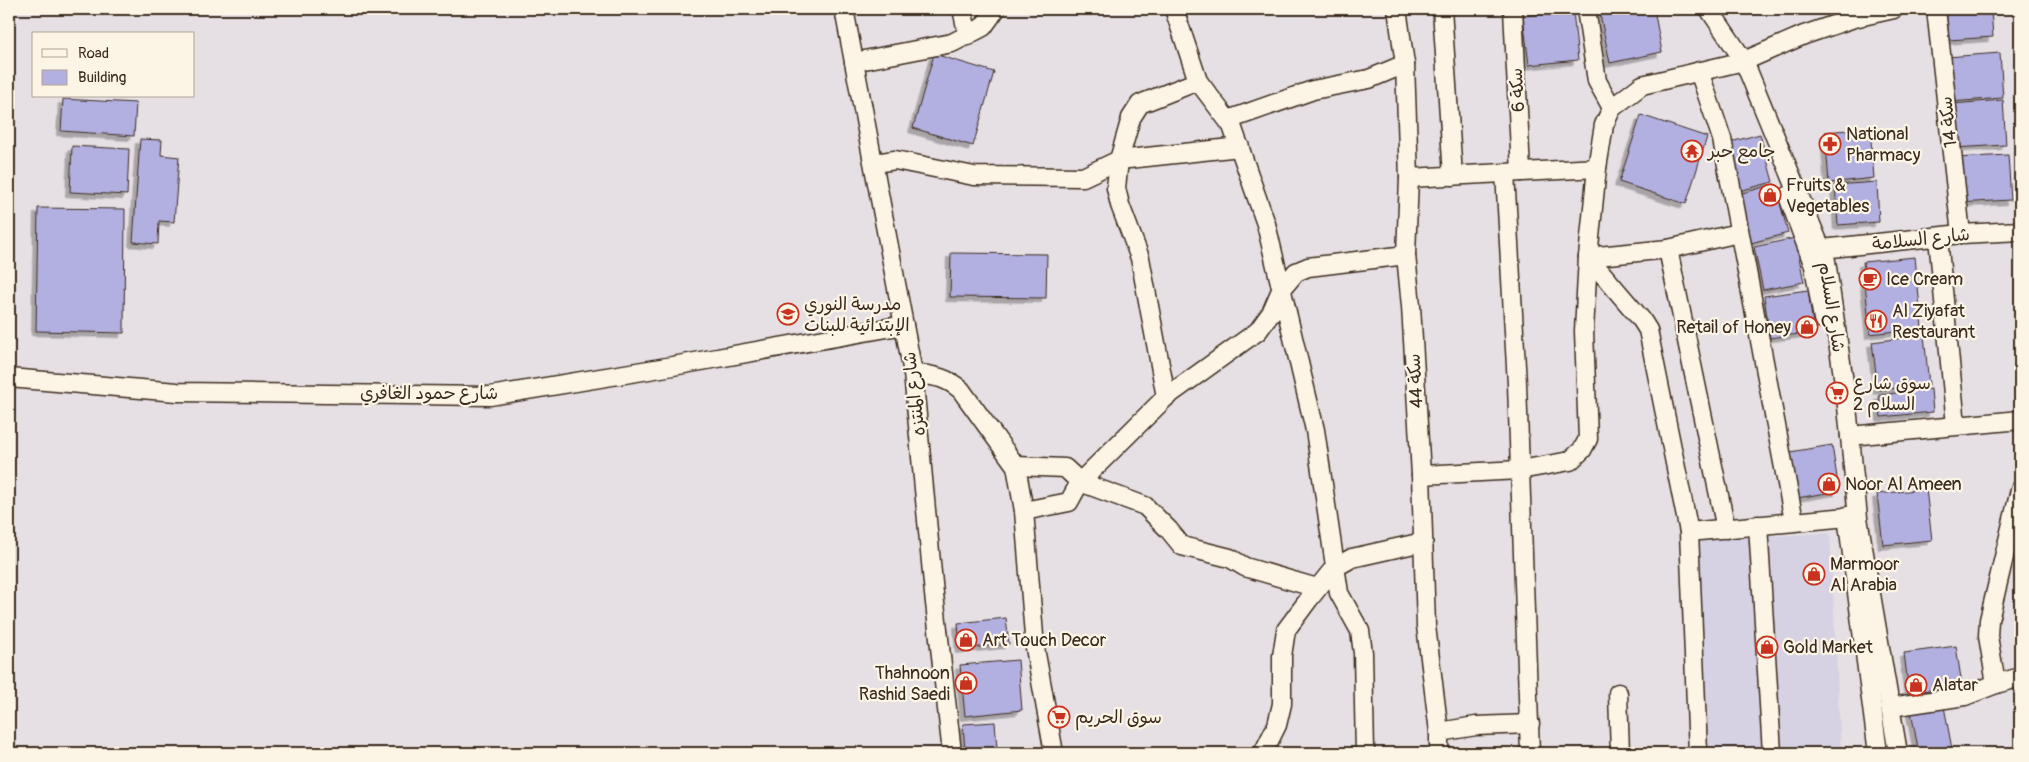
<svg xmlns="http://www.w3.org/2000/svg" width="2029" height="762" viewBox="0 0 2029 762" font-family="Pangolin,'Playpen Sans Arabic',sans-serif">
	<defs>
		<filter id="shadow"><feDropShadow dx="-4.5" dy="4.5" stdDeviation="0" flood-color="#0004"/></filter>
	</defs>
	<rect width="100%" height="100%" fill="#e6e0e4"/>
	<filter id="ink" filterUnits="userSpaceOnUse"><feTurbulence type="fractalNoise" baseFrequency=".02" numOctaves="2"/><feDisplacementMap in="SourceGraphic" scale="10" xChannelSelector="R" yChannelSelector="G"/><feConvolveMatrix kernelMatrix="1 2 1 2 8 2 1 2 1" color-interpolation-filters="sRGB"/></filter>
	<g filter="url(#ink)">
		<path fill="#d6d1e3" d="M1830 533 1841 753H1703L1692 540Z"/>
		<g fill="#b2afe1" stroke="#3b2a1e" filter="url(#shadow)">
			<path d="M1599 9H1654L1662 52 1610 63Z"/>
			<path d="M1946 9H1991L1993 37 1949 40Z"/>
			<path d="M1573 11 1578 60 1529 65 1523 16Z"/>
			<path d="M2000 53 2003 98 1950 102 1947 57Z"/>
			<path d="M934 54 994 72 973 146 913 128Z"/>
			<path d="M63 99 136 103 134 136 61 131Z"/>
			<path d="M2003 100 2006 145 1954 148 1951 104Z"/>
			<path d="M1641 115 1707 137 1686 204 1619 182Z"/>
			<path d="M1870 128 1874 178 1829 183 1825 132Z"/>
			<path d="M1760 134 1773 182 1739 191 1727 143Z"/>
			<path d="M140 139 162 140 161 155 179 157 174 222 159 221 158 244 133 242Z"/>
			<path d="M72 146 129 149 127 195 70 192Z"/>
			<path d="M2008 155 2011 200 1958 203 1955 158Z"/>
			<path d="M1877 182 1879 222 1838 225 1835 185Z"/>
			<path d="M1775 184 1788 233 1751 243 1739 194Z"/>
			<path d="M38 208 125 209 124 333 36 331Z"/>
			<path d="M1795 238 1804 282 1763 290 1754 247Z"/>
			<path d="M951 253 1047 254 1046 298 950 297Z"/>
			<path d="M1915 257 1922 328 1870 334 1863 262Z"/>
			<path d="M1808 290 1814 332 1770 338 1764 296Z"/>
			<path d="M1924 335 1929 385 1878 390 1872 342Z"/>
			<path d="M1931 389 1933 412 1881 417 1879 395Z"/>
			<path d="M1832 445 1839 491 1797 498 1790 452Z"/>
			<path d="M1926 489 1932 540 1883 545 1877 494Z"/>
			<path d="M1006 618 1009 644 960 649 958 623Z"/>
			<path d="M1956 646 1962 685 1909 693 1904 653Z"/>
			<path d="M1018 660 1022 710 965 716 960 665Z"/>
			<path d="M1943 701 1952 749 1919 753 1910 707Z"/>
			<path d="M995 722 997 749 965 751 963 724Z"/>
		</g>
		<g fill="none" stroke-linecap="round" stroke-linejoin="round">
			<g stroke="#3b2a1e" stroke-width="21">
				<g id="minor">
					<path d="M844 9 913 373 934 594 952 753"/>
					<path d="M962 9 968 36"/>
					<path d="M1174 9 1198 81 1232 126 1266 224 1315 430 1339 593 1360 631 1363 653 1365 753"/>
					<path d="M1397 9 1405 64 1409 178 1406 255 1411 306 1421 475 1426 626 1439 732V753"/>
					<path d="M1442 9 1453 176"/>
					<path d="M1513 9 1521 172"/>
					<path d="M1709 9 1744 61 1826 261 1846 396 1858 518 1898 753"/>
					<path d="M1936 9 1961 234"/>
					<path d="M854 62 952 43 983 27 996 9"/>
					<path d="M1699 71 1722 139 1794 521"/>
					<path d="M1612 108 1642 85 1744 61 1804 35 1854 18 1894 9"/>
					<path d="M1228 120 1313 90 1369 79 1405 64"/>
					<path d="M875 163 895 160 974 176 1083 177 1119 160 1240 147"/>
					<path d="M1505 173 1517 384 1530 753"/>
					<path d="M1409 178 1597 168"/>
					<path d="M1788 196 1814 266 1823 319"/>
					<path d="M1938 238 1956 425"/>
					<path d="M1668 249 1726 529"/>
					<path d="M1822 249 1961 234 2020 231"/>
					<path d="M1588 257 1641 319 1648 330 1689 532 1698 753"/>
					<path d="M1588 257 1668 249 1739 233"/>
					<path d="M913 373C933 376 945 376 961 390L1016 466 1024 511 1035 648 1054 753"/>
					<path d="M9 378 177 392 490 396 667 367 904 325"/>
					<path d="M1166 397 1140 258 1120 205 1116 188 1119 160 1131 118 1140 104 1198 81"/>
					<path d="M1850 436 2020 420"/>
					<path d="M1016 466 1065 468 1080 482 1145 506 1169 530 1182 546 1230 558 1245 567 1317 588"/>
					<path d="M1421 475 1520 470 1570 461 1582 450 1588 439 1584 331 1588 257 1597 168 1604 125 1612 108 1597 81 1586 9"/>
					<path d="M1024 511 1069 502 1080 482 1166 397 1258 331 1271 313 1281 290 1296 272 1308 267 1406 255"/>
					<path d="M1847 516 1878 753"/>
					<path d="M1758 525 1772 753"/>
					<path d="M1689 532 1847 517"/>
					<path d="M1996 684 1988 636 1989 620 2020 490"/>
					<path d="M1618 693 1620 753"/>
					<path d="M1891 707 1965 696 1996 684 2020 677"/>
					<path d="M1439 732 1476 726 1530 724"/>
					<path d="M1263 753 1277 725 1282 704V656L1286 630 1309 599 1334 568 1352 558 1423 542"/>
				</g>
			</g>
			<use href="#minor" stroke="#fcf5e5" stroke-width="18"/>
		</g>
	</g>
	<defs>
		<g id="pharmacy-ring" transform="scale(1.125)"><circle r="9.5" fill="#fcf5e5" stroke="#c8321e" stroke-width="1.5"/><path d="M-2-6h4v4h4v4h-4v4h-4v-4h-4v-4h4Z" fill="#c8321e"/></g>
		<g id="temple-ring" transform="scale(1.125)"><circle r="9.5" fill="#fcf5e5" stroke="#c8321e" stroke-width="1.5"/><path d="M0-6L5-2H3V0L6.5 2.5H4V6H1.5V3h-3V6H-4V2.5H-6.5L-3 0V-2H-5Z" fill="#c8321e"/></g>
		<g id="shop-ring" transform="scale(1.125)"><circle r="9.5" fill="#fcf5e5" stroke="#c8321e" stroke-width="1.5"/><path d="M-5-2.5h2.3a2.7 3.5 0 0 1 5.4 0H5L5.5 6h-11ZM-1.5-2.5h3a1.5 2.3 0 0 0-3 0Z" fill="#c8321e"/></g>
		<g id="cafe-ring" transform="scale(1.125)"><circle r="9.5" fill="#fcf5e5" stroke="#c8321e" stroke-width="1.5"/><path d="M-5.5-4.5H6V0H3Q3 3.5 0 3.5H-2.5Q-5.5 3.5-5.5 0ZM3-3.2v2h1.7v-2ZM-6 4.5H4V6H-6Z" fill="#c8321e"/></g>
		<g id="university-ring" transform="scale(1.125)"><circle r="9.5" fill="#fcf5e5" stroke="#c8321e" stroke-width="1.5"/><path d="M0-5L7-2L0 1L-7-2ZM-4 1L0 2.5L4 1V4Q0 6-4 4Z" fill="#c8321e"/></g>
		<g id="restaurant-ring" transform="scale(1.125)"><circle r="9.5" fill="#fcf5e5" stroke="#c8321e" stroke-width="1.5"/><path d="M-5-6h1v4h1v-4h1v4h1v-4h1v5L-1.5 .5V6h-2V.5L-5-1ZM5-6V6H3V1.5H1.5Q1.5-4 5-6Z" fill="#c8321e"/></g>
		<g id="supermarket-ring" transform="scale(1.125)"><circle r="9.5" fill="#fcf5e5" stroke="#c8321e" stroke-width="1.5"/><path d="M-6-5.5h2.5l.6 2H6L4.5 2H-2.5L-4.4-4H-6ZM-1.5 3.2a1.3 1.3 0 1 0 .1 0ZM3 3.2a1.3 1.3 0 1 0 .1 0Z" fill="#c8321e"/></g>
	</defs>
	<g fill-rule="evenodd">
		<use href="#pharmacy-ring" x="1830" y="144"/>
		<use href="#temple-ring" x="1692" y="151"/>
		<use href="#shop-ring" x="1770" y="195"/>
		<use href="#cafe-ring" x="1870" y="279"/>
		<use href="#university-ring" x="788" y="314"/>
		<use href="#restaurant-ring" x="1876" y="321"/>
		<use href="#shop-ring" x="1807" y="327"/>
		<use href="#supermarket-ring" x="1837" y="393"/>
		<use href="#shop-ring" x="1829" y="484"/>
		<use href="#shop-ring" x="1814" y="574"/>
		<use href="#shop-ring" x="966" y="640"/>
		<use href="#shop-ring" x="1767" y="647"/>
		<use href="#shop-ring" x="966" y="683"/>
		<use href="#shop-ring" x="1916" y="685"/>
		<use href="#supermarket-ring" x="1059" y="717"/>
	</g>
	<g text-anchor="middle" stroke-width="4.5" stroke-linejoin="round" paint-order="stroke">
		<g font-size="18" fill="#3b2a1e" stroke="#fcf5e5">
			<text transform="translate(1517 90) rotate(-93)" y="6">سكة 6</text>
			<text transform="translate(1948 122) rotate(-96)" y="6">سكة 14</text>
			<text transform="translate(1921 239) rotate(-6)" y="6">شارع السلامة</text>
			<text transform="translate(1832 307) rotate(81)" y="6">شارع السلام</text>
			<text transform="translate(1415 381) rotate(-93)" y="6">سكة 44</text>
			<text x="429" y="399">شارع حمود الغافري</text>
			<text transform="translate(914 394) rotate(-97)" y="6">شارع المنتزه</text>
		</g>
		<g font-size="18" fill="#3b2a1e" stroke="#fcf5e5" text-anchor="start">
			<text x="1846" y="140">National<tspan x="1846" dy="21">Pharmacy</tspan></text>
			<text x="1708" y="157">جامع حبر</text>
			<text x="1786" y="191">Fruits &amp;<tspan x="1786" dy="21">Vegetables</tspan></text>
			<text x="1886" y="285">Ice Cream</text>
			<text x="804" y="310">مدرسة النوري<tspan x="804" dy="21">الإبتدائية للبنات</tspan></text>
			<text x="1892" y="317">Al Ziyafat<tspan x="1892" dy="21">Restaurant</tspan></text>
			<text x="1791" y="333" text-anchor="end">Retail of Honey</text>
			<text x="1853" y="389">سوق شارع<tspan x="1853" dy="21">السلام 2</tspan></text>
			<text x="1845" y="490">Noor Al Ameen</text>
			<text x="1830" y="570">Marmoor<tspan x="1830" dy="21">Al Arabia</tspan></text>
			<text x="982" y="646">Art Touch Decor</text>
			<text x="1783" y="653">Gold Market</text>
			<text x="950" y="679" text-anchor="end">Thahnoon<tspan x="950" dy="21">Rashid Saedi</tspan></text>
			<text x="1932" y="691">Alatar</text>
			<text x="1075" y="723">سوق الحريم</text>
		</g>
	</g>
	<rect width="2029" height="762" fill="none" stroke="#fcf5e5" stroke-width="30"/>
	<rect x="15" y="15" width="1999" height="732" fill="none" stroke="#3b2a1e" stroke-width="2" filter="url(#ink)"/>
	<rect x="32" y="32" width="162" height="65" fill="#fcf5e5" stroke="#afa495"/>
	<rect x="42" y="49" width="25" height="8" fill="#fcf5e5" stroke="#afa495"/>
	<text x="78" y="58" font-size="15" fill="#3b2a1e">Road</text>
	<rect x="42" y="70" width="25" height="15" fill="#b2afe1" stroke="#afa495"/>
	<text x="78" y="82" font-size="15" fill="#3b2a1e">Building</text>
</svg>
